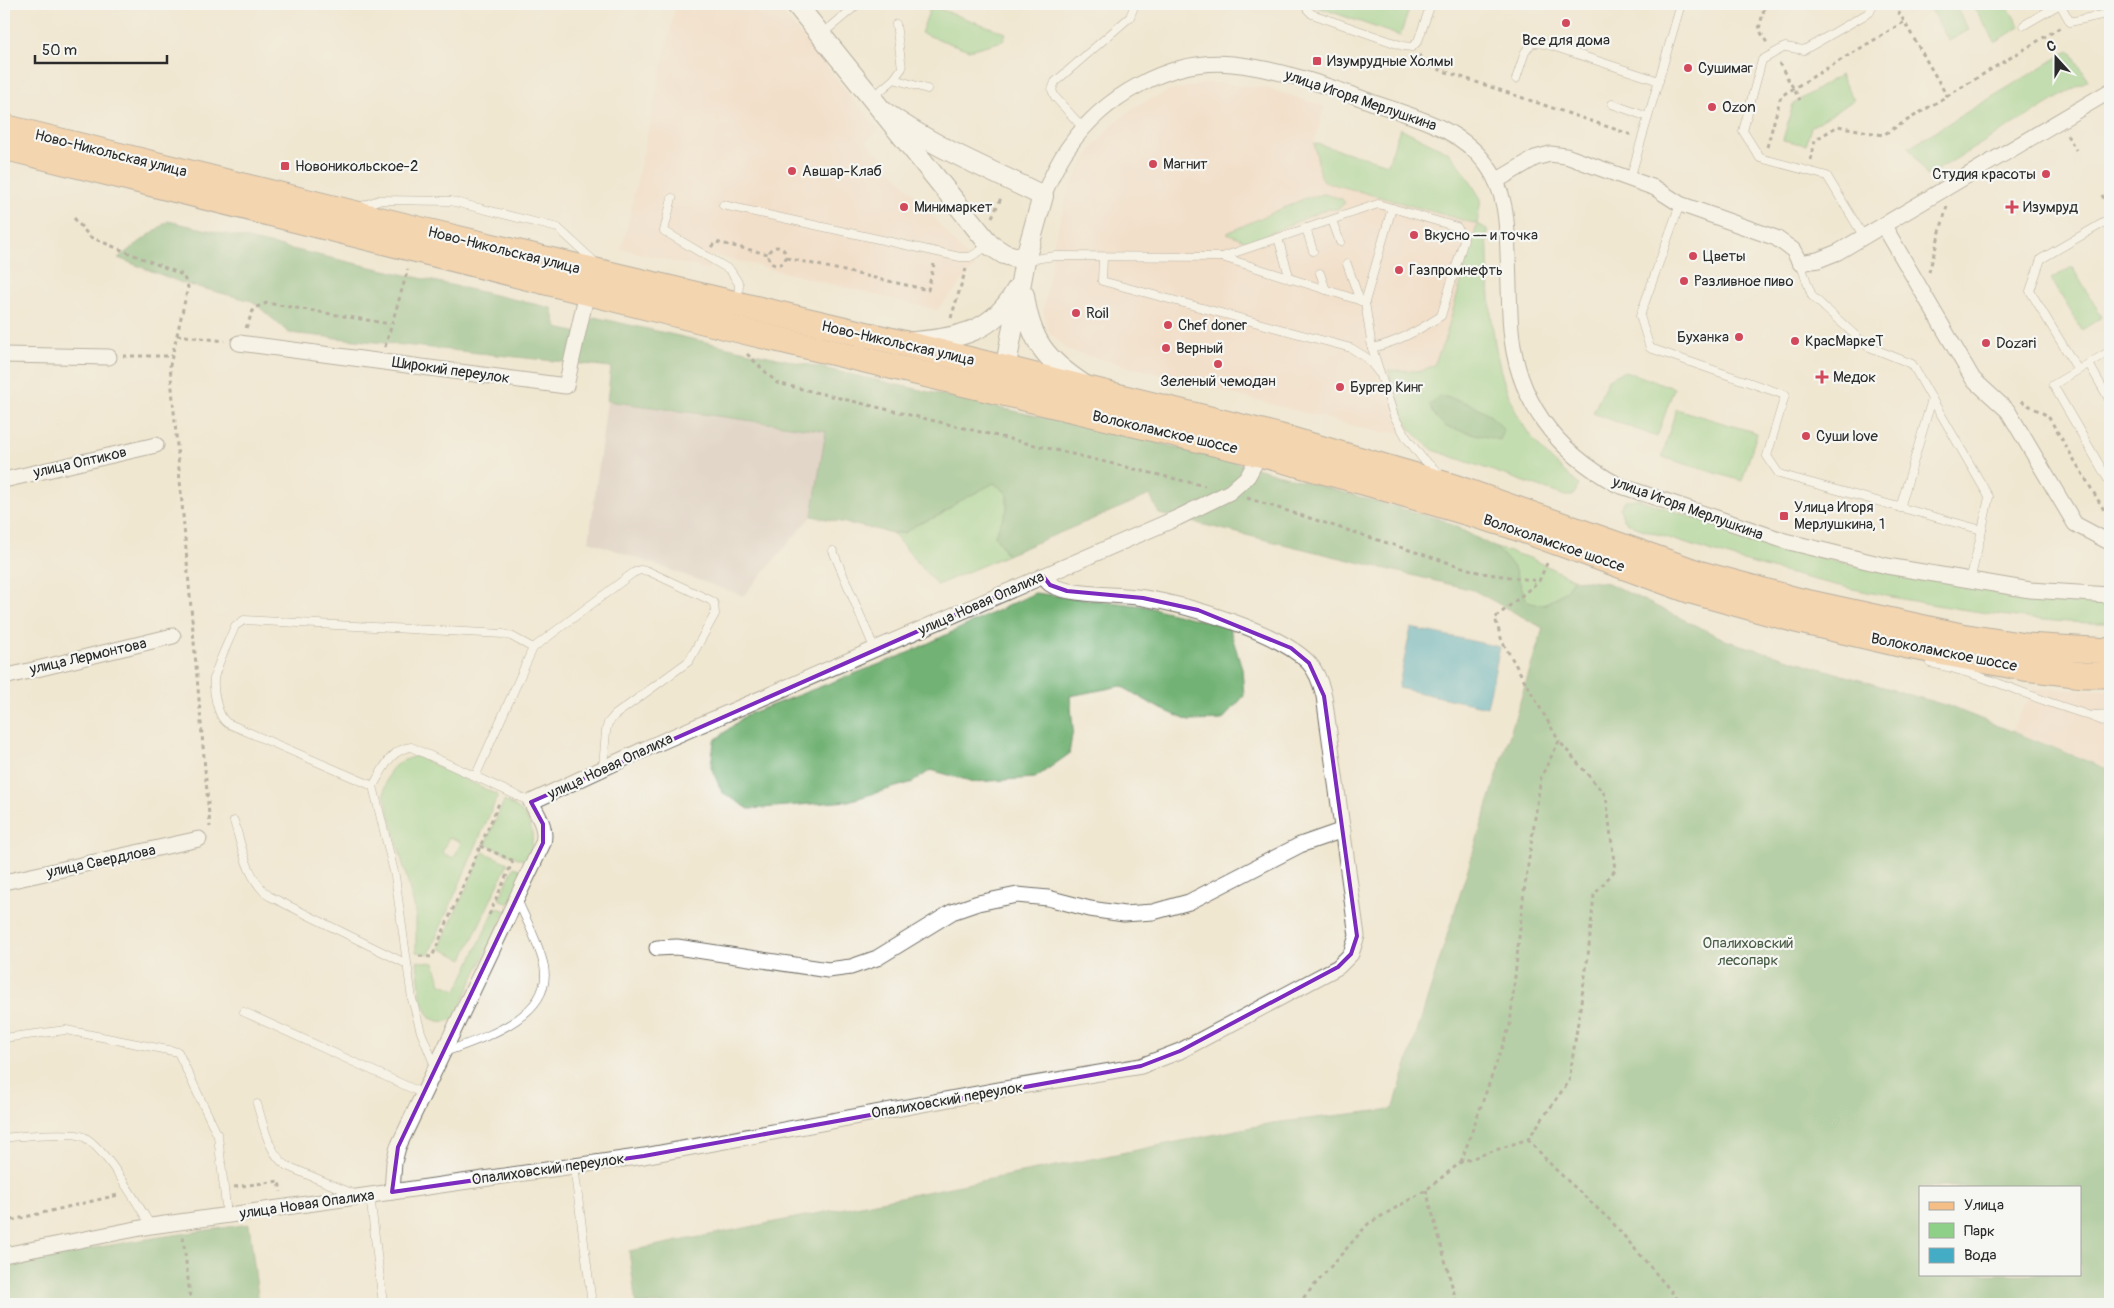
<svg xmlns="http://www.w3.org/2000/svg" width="2114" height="1308" viewBox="0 0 2114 1308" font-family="Pangolin,sans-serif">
	<rect width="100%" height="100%" fill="#f6f6f2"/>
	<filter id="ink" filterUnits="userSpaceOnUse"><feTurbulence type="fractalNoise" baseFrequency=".02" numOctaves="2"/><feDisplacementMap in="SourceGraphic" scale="10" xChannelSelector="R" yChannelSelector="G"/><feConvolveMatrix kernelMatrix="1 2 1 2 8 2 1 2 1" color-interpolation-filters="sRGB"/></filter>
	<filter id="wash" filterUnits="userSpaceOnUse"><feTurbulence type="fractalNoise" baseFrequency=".0096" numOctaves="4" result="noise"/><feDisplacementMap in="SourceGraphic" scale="20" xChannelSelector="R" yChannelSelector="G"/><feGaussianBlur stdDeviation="1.12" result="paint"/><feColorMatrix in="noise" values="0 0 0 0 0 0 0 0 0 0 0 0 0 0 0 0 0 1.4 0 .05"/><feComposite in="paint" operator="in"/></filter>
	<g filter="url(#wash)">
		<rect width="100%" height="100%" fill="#f0e7d1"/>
		<g fill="#f3d4bf">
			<path d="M676 4H775L879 130 866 141 919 200 975 267 937 310 714 255 709 270 622 249Z"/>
			<path d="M1210 82 1265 88 1325 106 1314 143 1323 181 1477 224 1445 339 1434 365 1421 371H1388L1403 416 1411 430 1382 433 1069 351 1049 332 1043 310 1055 238 1070 188 1090 151 1113 124 1138 105 1170 91Z"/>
			<path d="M2034 689 2110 690V768L2012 730Z"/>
		</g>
		<path fill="#cfc0bb" d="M607 401 826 431 812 516 743 596 589 541Z"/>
		<g fill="#8ed088" stroke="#5c7e5a" fill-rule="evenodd">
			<path d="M1316 4H1411L1400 36 1315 6Z"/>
			<path d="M1927 4H1954L1969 30 1949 41Z"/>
			<path d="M1972 4H2006L2020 27 1995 42Z"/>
			<path d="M931 6 1006 33 1003 41 969 50 921 33Z"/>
			<path d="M2070 50 2088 80 1927 176 1909 147Z"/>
			<path d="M1840 75 1854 100 1811 127 1806 145 1783 140 1793 104Z"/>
			<path d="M1400 128 1448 152 1462 168 1481 199 1477 224 1487 229C1490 295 1488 364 1522 423 1536 447 1558 466 1579 485L1573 496H1565L1433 450 1411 430 1403 416 1388 370 1421 371 1434 365 1445 339 1477 224 1322 181 1314 143 1388 164Z"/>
			<path d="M1324 194 1342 199 1345 203 1338 209H1327L1249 242 1227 233 1308 197Z"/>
			<path d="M2072 267 2102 317 2082 330 2051 279Z"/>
			<path d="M1625 371 1674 388 1657 437 1593 413 1608 379Z"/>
			<path d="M1676 409 1757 433 1742 481 1662 457Z"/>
			<path d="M994 483 1007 493V510L995 535 1007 555 937 585 892 533H904L916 525 940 515 958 502Z"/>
			<path d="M1638 499 1800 553 1890 573 2110 601V623C2062 624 2014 617 1967 610 1853 593 1742 564 1633 526L1623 519 1620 508 1625 500Z"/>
			<path d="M1496 548 1530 558 1573 579 1566 591 1543 605 1527 601 1513 566Z"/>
			<path d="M416 756 498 795 429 954 416 952V913L384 794C387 770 392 763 416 756ZM449 837 461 842 454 858 442 853Z"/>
			<path d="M504 801C533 813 538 835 527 862L485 844Z"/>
			<path d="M483 852 508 863 463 959 439 948Z"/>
			<path d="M514 867 524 871 509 904 499 899Z"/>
			<path d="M496 907 506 911 454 1019C445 1023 439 1022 430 1018L421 998 417 961 434 963 441 984 457 990Z"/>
		</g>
		<g fill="#72b274" stroke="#4e6e50" fill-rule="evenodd">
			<path d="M168 221 552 308 557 328 579 333 594 317 1198 452 1443 520 1496 548 1513 566 1527 601 1544 605 1566 591 1573 579 1608 583 1728 641 1948 706 2110 770V1304H636L629 1251 1272 1123 1393 1109 1543 628 1473 590 1159 514 1150 495 1007 555 995 535 1007 510V493L994 483 958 502 940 515 916 525 904 533H892L812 516 826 431 607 401 611 367 289 333 252 301 182 283 118 258ZM1920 1187H2080V1274H1920Z"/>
			<path d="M1441 396C1467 401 1490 409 1504 431L1500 440 1446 427 1436 417 1429 405Z"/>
			<path d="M1035 593 1144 606 1229 627 1242 668 1244 696 1222 720 1189 721 1157 707 1121 686 1070 696 1073 729 1069 754 1035 778 974 782 931 770 913 782 848 801 749 809 722 792 711 767 714 741 746 715 901 656Z"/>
			<path d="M249 1224 259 1304H4V1263L153 1238Z"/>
		</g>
		<path fill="#44acc4" stroke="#386c78" d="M1411 628 1500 647 1487 707 1398 688Z"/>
	</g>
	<g filter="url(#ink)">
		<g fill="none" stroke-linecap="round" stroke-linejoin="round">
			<g stroke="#706d65" stroke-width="9">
				<g id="service">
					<path d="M1306 4 1307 9 1312 14 1403 46 1412 47 1418 41 1431 4"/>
					<path d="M2060 4 2070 22 2110 13"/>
					<path d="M2024 25 2060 4"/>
					<path d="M821 35 858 4"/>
					<path d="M894 79 902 68 896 24"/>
					<path d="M1516 79 1525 52 1532 43 1546 44 1659 81"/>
					<path d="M872 98 894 79 927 89"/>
					<path d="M1612 104 1648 117"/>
					<path d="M1083 128 1055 97 1052 90 1055 82 1130 17 1135 4"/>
					<path d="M1630 179 1681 4"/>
					<path d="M672 198 664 231 730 270 739 284 738 300"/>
					<path d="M1680 204 1640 316 1650 348 1785 395 1767 456 1779 474 1982 530 1970 581"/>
					<path d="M723 205 960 257H970L990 245"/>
					<path d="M359 207 379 200 451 201 558 228 595 262"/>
					<path d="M1392 208 1365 302 1372 348 1394 416 1406 437 1422 458 1440 474"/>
					<path d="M1332 220 1340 242"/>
					<path d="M1306 228 1313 251"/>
					<path d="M1864 237 1827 176 1760 158 1743 131 1762 60 1785 47 1804 50 1870 12 1873 4"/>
					<path d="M1278 238 1290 279"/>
					<path d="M1103 257 1102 281 1351 348 1367 358 1379 373"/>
					<path d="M1222 257 1378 204 1457 227 1464 240 1441 316C1419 330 1398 342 1372 348"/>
					<path d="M1027 260 1055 256 1222 257 1365 302"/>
					<path d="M1800 263 1812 296 1867 346 1912 364 1932 399 1900 508"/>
					<path d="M1347 264 1360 301"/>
					<path d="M1320 273 1326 290"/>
					<path d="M2110 351 2053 385 2110 483"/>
					<path d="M2089 364 2110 401"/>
					<path d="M2078 370 2030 291 2041 259 2110 219"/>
					<path d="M1932 399 1989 497 1982 530"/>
					<path d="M833 551 875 650"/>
					<path d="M1930 663C1971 671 2007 687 2046 701 2067 709 2089 714 2110 724"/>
					<path d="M2094 715 2110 714"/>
					<path d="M475 777 533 648 633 573 640 570 648 571 710 600 714 603 715 614 689 661 615 715 608 723 606 731 603 767"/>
					<path d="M373 786 227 723C217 716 213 691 214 679 216 666 230 639 235 626L244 620 503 634 511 636 533 648"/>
					<path d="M234 821C242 847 247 879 269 896L407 964"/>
					<path d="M244 1012 424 1094"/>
					<path d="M4 1038 66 1030 178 1052 218 1136 227 1215"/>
					<path d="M445 1052C480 1039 554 1017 544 966 539 943 526 920 517 899"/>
					<path d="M435 1066 421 1032 412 999 395 876 373 786C383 769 391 749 411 747L531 802"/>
					<path d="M257 1104C264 1126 268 1153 287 1166L356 1195"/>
					<path d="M4 1138C18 1136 74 1131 84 1137 106 1149 137 1203 151 1226"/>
					<path d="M574 1166 592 1304"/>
					<path d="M370 1195 383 1304"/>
				</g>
			</g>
			<g stroke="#706d65" stroke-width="17">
				<g id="minor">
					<path d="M1496 181 1535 158 1550 154 1566 156 1655 188 1680 204 1776 238 1793 250 1800 263 1818 260 1838 252 2110 91"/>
					<path d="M1043 196C1050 180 1057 163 1068 148 1103 97 1169 58 1232 64 1280 69 1329 86 1374 103 1414 117 1460 128 1486 164 1506 190 1507 223 1508 254 1509 279 1509 305 1511 330 1517 401 1557 452 1618 485L1785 541 1887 566 2030 590 2110 595"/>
					<path d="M1884 226 1973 379 2008 411 2075 524 2107 541H2110"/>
					<path d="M239 343 566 386 587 292"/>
					<path d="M4 355 109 357"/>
					<path d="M4 480 156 445"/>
					<path d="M4 677 173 636"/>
					<path d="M4 882 199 839"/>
					<path d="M657 948 677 947 828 970 851 967 877 958 952 912 978 903 1017 895 1048 898 1090 909 1124 914 1153 912 1189 902 1300 845 1343 830"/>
					<path d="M392 1192 644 1156 998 1090 1141 1066 1180 1051 1338 967 1351 954 1357 936 1324 696C1321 684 1317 671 1308 662 1277 631 1187 605 1144 598 1122 594 1066 596 1050 584 1048 583 1045 578 1043 576"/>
					<path d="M4 1255 151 1226 392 1192 394 1162 398 1147 543 843C547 827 538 816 531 802L647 748 1177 518 1230 492 1248 476 1260 454"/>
				</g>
			</g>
			<g stroke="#706d65" stroke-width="22">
				<g id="tertiary">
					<path d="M796 4 990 245 1004 254 1025 260"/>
					<path d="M884 112C933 147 989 169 1043 196L1025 260 1003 382"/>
					<path d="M1024 295C1030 341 1046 360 1084 385"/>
					<path d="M914 342C960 338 993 332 1017 289"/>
				</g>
			</g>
			<g stroke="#706d65" stroke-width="27">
				<g id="primary">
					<path d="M4 127 422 230 902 343 1278 436 1454 487 1698 573 1801 601 1961 636 2026 646 2110 651"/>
					<path d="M4 147 747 332 1260 454 1370 484 1509 525 1691 591 1796 620 1908 646 2024 668 2083 675H2110"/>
				</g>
			</g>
			<g stroke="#706d65" stroke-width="3" stroke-dasharray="4 4" stroke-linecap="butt">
				<path d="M1894 4 1947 96"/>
				<path d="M1764 9 1759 29 1767 43"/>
				<path d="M1419 55 1429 66 1632 135"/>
				<path d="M1779 63 1800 100"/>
				<path d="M2067 135 2076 150"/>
				<path d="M1767 147 1781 96 1904 22"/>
				<path d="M1811 160 1815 140 1838 126 1883 135 2061 27"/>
				<path d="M2102 195 2109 207"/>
				<path d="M992 217 1002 196"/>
				<path d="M74 218 90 237 183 275 188 287 170 365 210 827"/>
				<circle cx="777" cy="256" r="9"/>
				<path d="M711 247 716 242 768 254"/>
				<path d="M787 258 928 290 934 264"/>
				<path d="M1929 272 1947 206"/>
				<path d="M951 318 966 269"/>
				<path d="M246 328 254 308 267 303 390 324"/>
				<path d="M177 335 225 341"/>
				<path d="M385 347 408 269"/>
				<path d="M747 354 777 383 1205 486"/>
				<path d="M123 356H172"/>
				<path d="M2021 401 2048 416 2110 520"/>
				<path d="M1247 498 1481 573 1539 581"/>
				<path d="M480 846 514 861"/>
				<path d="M489 915 513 861"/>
				<path d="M419 956 432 957 500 801"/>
				<path d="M1528 1139 1553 1167 1612 1222 1682 1304"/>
				<path d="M1461 1162 1510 1025 1523 899 1541 777 1559 741 1502 641 1495 618 1539 581 1548 561"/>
				<path d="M234 1187 279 1181 281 1192"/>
				<path d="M1426 1190 1457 1304"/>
				<path d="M4 1222 118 1195"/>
				<path d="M183 1237 191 1304"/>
				<path d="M1298 1304 1368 1224 1426 1190 1461 1162 1528 1139 1569 1081 1588 956 1594 895 1615 870 1606 796 1559 741"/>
			</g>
			<use href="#service" stroke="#fff" stroke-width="8"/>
			<use href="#minor" stroke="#fff" stroke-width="15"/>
			<use href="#tertiary" stroke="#fff" stroke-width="20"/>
			<use href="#primary" stroke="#f6be87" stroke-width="25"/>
		</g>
	</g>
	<path d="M0 0H2114V1308H0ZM1043 576 1050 585 1067 591 1143 598 1198 610 1291 648 1309 663 1324 696 1357 936 1351 954 1338 967 1180 1051 1141 1066 644 1156 392 1192 398 1147 543 843V824L531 802Z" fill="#f0e7d1" fill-opacity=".55" fill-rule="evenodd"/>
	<path fill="none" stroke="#7b2cbf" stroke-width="4" stroke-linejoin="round" d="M1043 576 1050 585 1067 591 1143 598 1198 610 1291 648 1309 663 1324 696 1357 936 1351 954 1338 967 1180 1051 1141 1066 644 1156 392 1192 398 1147 543 843V824L531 802Z"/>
	<g fill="#d1495b" stroke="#f6f6f2" stroke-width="2">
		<circle cx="1566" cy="23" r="5"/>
		<rect x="1312" y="56" width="10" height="10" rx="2.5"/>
		<circle cx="1688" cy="68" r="5"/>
		<circle cx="1712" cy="107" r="5"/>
		<circle cx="1153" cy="164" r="5"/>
		<rect x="280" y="161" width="10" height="10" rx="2.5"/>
		<circle cx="792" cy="171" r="5"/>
		<circle cx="2046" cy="174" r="5"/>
		<circle cx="904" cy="207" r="5"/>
		<path d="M2009.5 199.5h5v5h5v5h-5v5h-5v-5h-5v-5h5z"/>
		<circle cx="1414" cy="235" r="5"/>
		<circle cx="1693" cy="256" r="5"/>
		<circle cx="1399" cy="270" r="5"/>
		<circle cx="1684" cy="281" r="5"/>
		<circle cx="1076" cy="313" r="5"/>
		<circle cx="1168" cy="325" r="5"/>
		<circle cx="1739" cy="337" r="5"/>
		<circle cx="1795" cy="341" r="5"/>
		<circle cx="1986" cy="343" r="5"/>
		<circle cx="1166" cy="348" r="5"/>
		<circle cx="1218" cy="364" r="5"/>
		<path d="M1819.5 369.5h5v5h5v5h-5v5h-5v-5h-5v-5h5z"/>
		<circle cx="1340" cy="387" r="5"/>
		<circle cx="1806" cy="436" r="5"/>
		<rect x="1779" y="511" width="10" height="10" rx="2.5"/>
	</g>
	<g text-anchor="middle" stroke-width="4.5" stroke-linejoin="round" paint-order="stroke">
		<g font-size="15" fill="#2b2b2b" stroke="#f6f6f2" text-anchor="start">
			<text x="1566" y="45" text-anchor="middle">Все для дома</text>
			<text x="1327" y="66">Изумрудные Холмы</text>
			<text x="1698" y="73">Сушимаг</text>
			<text x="1722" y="112">Ozon</text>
			<text x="1163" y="169">Магнит</text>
			<text x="295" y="171">Новоникольское-2</text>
			<text x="802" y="176">Авшар-Клаб</text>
			<text x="2036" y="179" text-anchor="end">Студия красоты</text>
			<text x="914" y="212">Минимаркет</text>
			<text x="2023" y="212">Изумруд</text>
			<text x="1424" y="240">Вкусно — и точка</text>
			<text x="1703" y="261">Цветы</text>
			<text x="1409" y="275">Газпромнефть</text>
			<text x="1694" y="286">Разливное пиво</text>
			<text x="1086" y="318">Roil</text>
			<text x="1178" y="330">Chef doner</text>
			<text x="1729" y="342" text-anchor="end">Буханка</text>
			<text x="1805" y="346">КрасМаркеТ</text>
			<text x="1996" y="348">Dozari</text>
			<text x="1176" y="353">Верный</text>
			<text x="1833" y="382">Медок</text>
			<text x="1218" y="386" text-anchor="middle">Зеленый чемодан</text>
			<text x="1350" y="392">Бургер Кинг</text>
			<text x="1816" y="441">Суши love</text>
			<text x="1794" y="512">Улица Игоря<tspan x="1794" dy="17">Мерлушкина, 1</tspan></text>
		</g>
		<g font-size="15" fill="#2b2b2b" stroke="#f6f6f2">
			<text transform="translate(1361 100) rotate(19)" y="5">улица Игоря Мерлушкина</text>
			<text transform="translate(111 153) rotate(14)" y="5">Ново-Никольская улица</text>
			<text transform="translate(504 250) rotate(14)" y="5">Ново-Никольская улица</text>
			<text transform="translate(898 343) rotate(13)" y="5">Ново-Никольская улица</text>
			<text transform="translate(451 370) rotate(8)" y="5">Широкий переулок</text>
			<text transform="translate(1165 432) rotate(13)" y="5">Волоколамское шоссе</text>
			<text transform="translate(80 462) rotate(-13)" y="5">улица Оптиков</text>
			<text transform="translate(1688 508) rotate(20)" y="5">улица Игоря Мерлушкина</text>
			<text transform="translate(1554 543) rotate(19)" y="5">Волоколамское шоссе</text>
			<text transform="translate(981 603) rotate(-24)" y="5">улица Новая Опалиха</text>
			<text transform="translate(1944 652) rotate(11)" y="5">Волоколамское шоссе</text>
			<text transform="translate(88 656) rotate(-13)" y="5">улица Лермонтова</text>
			<text transform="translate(610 766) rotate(-25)" y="5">улица Новая Опалиха</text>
			<text transform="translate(101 861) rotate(-12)" y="5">улица Свердлова</text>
			<text transform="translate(947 1100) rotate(-10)" y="5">Опалиховский переулок</text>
			<text transform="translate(548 1169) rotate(-8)" y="5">Опалиховский переулок</text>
			<text transform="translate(307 1204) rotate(-8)" y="5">улица Новая Опалиха</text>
		</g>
		<g font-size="15" fill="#495d47" stroke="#f6f6f2">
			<text x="1748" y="948">Опалиховский<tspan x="1748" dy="17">лесопарк</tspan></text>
		</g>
	</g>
	<rect width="2114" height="1308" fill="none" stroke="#f6f6f2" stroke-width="20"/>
	<rect x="1919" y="1186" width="162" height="90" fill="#f6f6f2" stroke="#a5a5a2"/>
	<rect x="1929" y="1202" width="25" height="8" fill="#f6be87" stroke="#a5a5a2"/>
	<text x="1964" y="1210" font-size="15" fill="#2b2b2b">Улица</text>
	<rect x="1929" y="1223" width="25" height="15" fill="#8ed088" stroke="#a5a5a2"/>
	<text x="1964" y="1236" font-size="15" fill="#2b2b2b">Парк</text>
	<rect x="1929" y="1248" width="25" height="15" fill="#44acc4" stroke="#a5a5a2"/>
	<text x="1964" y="1260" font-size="15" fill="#2b2b2b">Вода</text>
	<g transform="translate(2056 58) rotate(339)" stroke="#f6f6f2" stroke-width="4" paint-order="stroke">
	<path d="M0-4L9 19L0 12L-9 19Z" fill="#2b2b2b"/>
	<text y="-8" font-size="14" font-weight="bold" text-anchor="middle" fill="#2b2b2b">С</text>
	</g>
	<path d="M35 55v8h132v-8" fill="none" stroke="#2b2b2b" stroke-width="2.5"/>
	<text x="42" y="55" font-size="15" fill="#2b2b2b" stroke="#f6f6f2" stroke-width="4" paint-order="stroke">50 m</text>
</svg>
